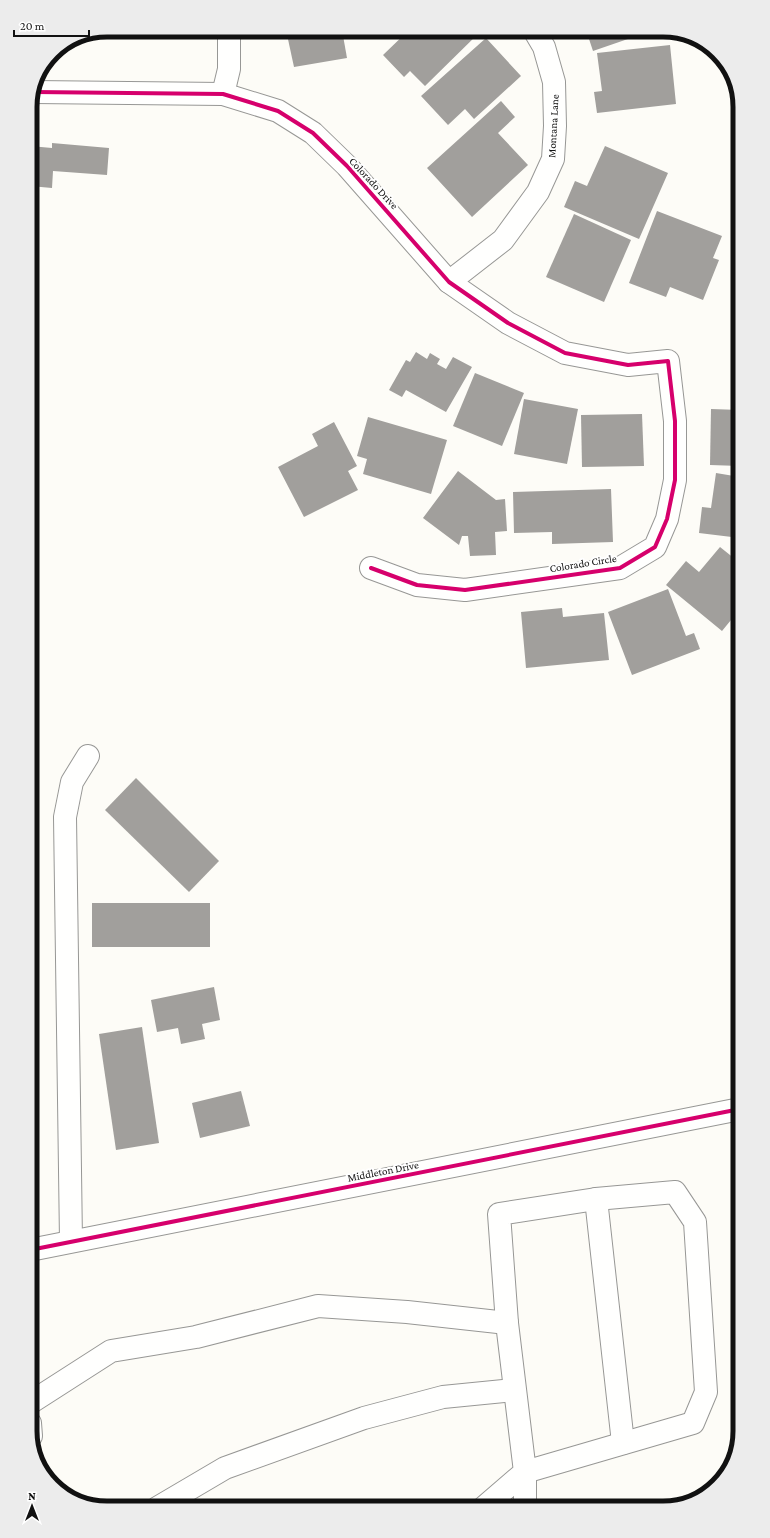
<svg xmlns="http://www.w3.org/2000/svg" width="770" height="1538" viewBox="0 0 770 1538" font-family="'Crimson Pro',serif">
	<rect width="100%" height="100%" fill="#fdfcf7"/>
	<g fill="#a19f9c">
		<path d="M286 30H342L347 58 294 67Z"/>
		<path d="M385 30H399L391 37Z"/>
		<path d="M409 30H482L425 86 410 71 404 77 383 55Z"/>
		<path d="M586 30H654L593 51Z"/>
		<path d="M486 38 521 76 474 119 465 109 448 125 421 96Z"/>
		<path d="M670 45 676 104 597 113 594 92 602 91 597 53Z"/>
		<path d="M501 101 515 117 498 133 528 165 472 217 427 168Z"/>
		<path d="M52 143 109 148 107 175 53 171 52 188 30 186V146L52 148Z"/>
		<path d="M605 146 668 173 639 239 564 207 575 181 587 186Z"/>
		<path d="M657 211 722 236 713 258 719 260 703 300 670 287 666 297 629 283Z"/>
		<path d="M574 214 631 240 604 302 546 277Z"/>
		<path d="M416 352 427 359 430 353 440 359 437 364 446 369 453 357 472 367 446 412 406 390 402 397 389 390 406 360 410 362Z"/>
		<path d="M475 373 524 393 502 446 453 426Z"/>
		<path d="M524 399 578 409 567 464 514 454Z"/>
		<path d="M711 409 740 410V466L710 465Z"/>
		<path d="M642 414 644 466 582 467 581 415Z"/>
		<path d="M368 417 447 440 431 494 363 474 367 459 357 456Z"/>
		<path d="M334 422 357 466 348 471 358 490 304 517 278 467 318 446 312 434Z"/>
		<path d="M458 471 496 500 505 499 507 531 495 532 496 555 470 556 468 536H462L459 545 423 518Z"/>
		<path d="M716 473 740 477V538L699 533 702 507 711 508Z"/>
		<path d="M611 489 613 542 552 544V532L514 533 513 492Z"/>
		<path d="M720 547 740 563V609L722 631 666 585 686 561 699 572Z"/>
		<path d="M668 589 686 636 694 633 700 649 632 675 608 612Z"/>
		<path d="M562 608 563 617 604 613 609 660 526 668 521 612Z"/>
		<path d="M136 778 219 861 189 892 105 810Z"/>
		<rect x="92" y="903" width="118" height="44"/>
		<path d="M30 923H32L33 1039H30Z"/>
		<path d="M214 987 220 1020 202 1024 205 1039 181 1044 178 1028 157 1032 151 1000Z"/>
		<path d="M142 1027 159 1143 116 1150 99 1034Z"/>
		<rect x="30" y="1049" width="3" height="117"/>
		<path d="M241 1091 250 1126 200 1138 192 1103Z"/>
	</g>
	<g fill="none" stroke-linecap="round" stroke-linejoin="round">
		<g stroke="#979795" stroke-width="24">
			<g id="minor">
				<path d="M34 92 223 94 278 111 313 133 347 166 449 282 508 323 565 353 628 365 668 361 675 421V480L667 519 655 547 620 568 465 590 417 585 371 568"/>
				<path d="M223 94 229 69V30"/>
				<path d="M449 282 503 240 538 192 553 159 555 126 554 82 544 47 534 30"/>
				<path d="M596 1199 623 1443"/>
				<path d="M71 1241 65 817 72 782 88 756"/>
				<path d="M30 1250 740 1109"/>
				<path d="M30 1403 111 1351 196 1337 318 1306 407 1312 507 1323"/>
				<path d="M30 1423 31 1436"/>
				<path d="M157 1508 225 1468 364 1418 443 1397 514 1390"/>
				<path d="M483 1508 525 1472 693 1423 706 1392 695 1222 675 1192 596 1199 499 1214 507 1323 525 1472V1508"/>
			</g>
		</g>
		<use href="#minor" stroke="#fffffe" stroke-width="22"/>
		<g stroke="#fff" stroke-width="6">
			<g id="cycleway">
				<path d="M34 92 223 94 278 111 313 133 347 166 449 282 508 323 565 353 628 365 668 361 675 421V480L667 519 655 547 620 568 465 590 417 585 371 568"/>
				<path d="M30 1250 740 1109"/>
			</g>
		</g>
		<use href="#cycleway" stroke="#d6006c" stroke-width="4"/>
	</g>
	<g text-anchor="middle" stroke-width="4" stroke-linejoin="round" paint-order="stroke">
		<g font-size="11" fill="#111" stroke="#fff">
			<text transform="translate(553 126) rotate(-87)" y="4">Montana Lane</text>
			<text transform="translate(374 183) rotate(47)" y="4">Colorado Drive</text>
			<text transform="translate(583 563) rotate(-9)" y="4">Colorado Circle</text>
			<text transform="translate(383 1171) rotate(-11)" y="4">Middleton Drive</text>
		</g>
	</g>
	<path d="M0 0H770V1538H0ZM107 37H663A70 70 0 0 1 733 107V1431A70 70 0 0 1 663 1501H107A70 70 0 0 1 37 1431V107A70 70 0 0 1 107 37Z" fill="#ececec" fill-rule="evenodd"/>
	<path fill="none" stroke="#111" stroke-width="5" d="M107 37H663A70 70 0 0 1 733 107V1431A70 70 0 0 1 663 1501H107A70 70 0 0 1 37 1431V107A70 70 0 0 1 107 37Z"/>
	<g transform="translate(32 1506)" stroke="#ffffff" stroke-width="3" paint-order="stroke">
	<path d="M0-3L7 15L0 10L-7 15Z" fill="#111111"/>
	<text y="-6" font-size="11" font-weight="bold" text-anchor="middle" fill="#111111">N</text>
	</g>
	<path d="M14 30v6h75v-6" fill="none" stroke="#111111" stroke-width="2"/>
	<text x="20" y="30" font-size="12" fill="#111111" stroke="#ffffff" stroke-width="3" paint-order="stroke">20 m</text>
</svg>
